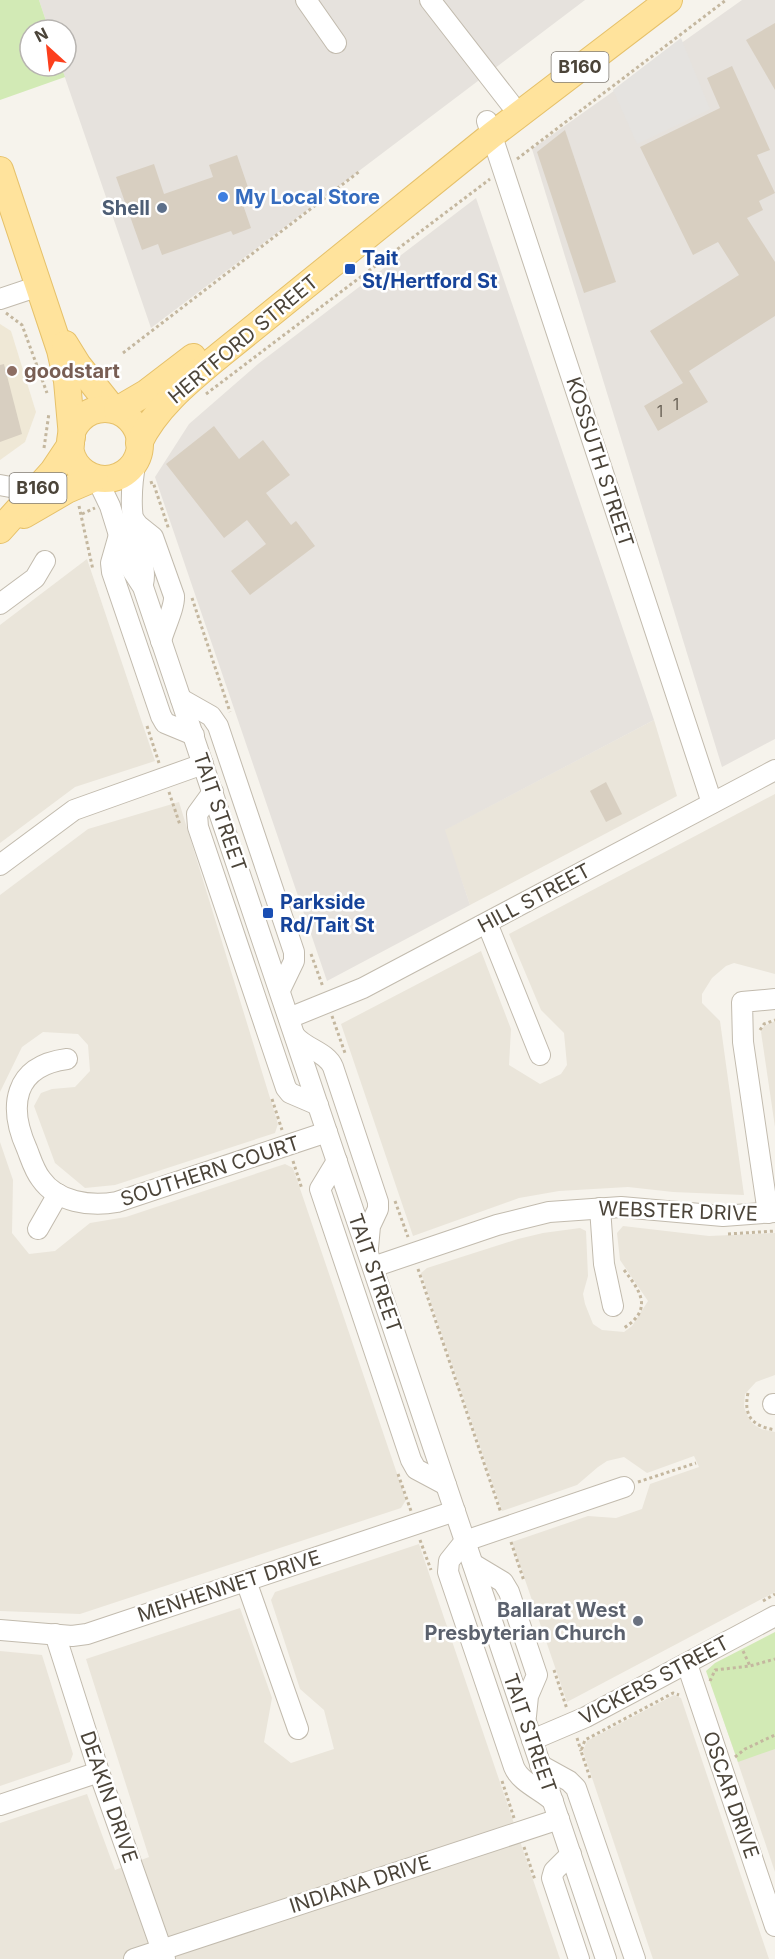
<svg xmlns="http://www.w3.org/2000/svg" width="775" height="1959" viewBox="0 0 775 1959" font-family="Inter,sans-serif">
	<rect width="100%" height="100%" fill="#f6f3ec"/>
	<g fill="#eae5da">
		<path d="M87 559 155 761 75 787 0 843V625Z"/>
		<path d="M654 720 677 796 470 905 444 830Z"/>
		<path d="M775 794V974L734 963 726 966 712 978 702 994V1003L720 1021 744 1195 673 1192 628 1187 559 1191 519 1198 413 1236 341 1024 481 951 511 1029 509 1065 540 1084 561 1074 567 1065 564 1033 541 1010 509 934Z"/>
		<path d="M179 802 278 1124 275 1133 115 1185 85 1188 55 1163 34 1106 41 1093 52 1089 75 1087 90 1071 88 1045 78 1034 43 1032 22 1047 0 1092V895L88 829Z"/>
		<path d="M775 1021V1127L761 1032 764 1026Z"/>
		<path d="M0 1142 13 1180 12 1233 29 1254 55 1251 90 1223 126 1217 285 1164 293 1168 406 1500 401 1508 80 1614 0 1611Z"/>
		<path d="M623 1226 709 1236 775 1233V1375L756 1382 745 1394 744 1407 748 1417 753 1424 761 1429 775 1432V1592L567 1702 512 1542 588 1516 616 1518 642 1509 650 1484 699 1467 694 1456 647 1473 624 1457 607 1461 598 1467 577 1485 502 1511 421 1273 427 1268 518 1239 543 1233 580 1228 586 1231 588 1276 583 1294 585 1304 593 1324 602 1330 624 1332 632 1326 648 1301 620 1260 617 1233Z"/>
		<path d="M419 1544 560 1959H0V1823L87 1794 115 1870 149 1857 86 1659 240 1608 272 1698 264 1742 291 1763 334 1749 324 1710 300 1689 271 1600 275 1592Z"/>
		<path d="M775 1641V1872L711 1683 716 1671Z"/>
		<path d="M0 1651 42 1655 73 1754 70 1762 0 1786Z"/>
		<path d="M674 1695 681 1698 769 1959H653L583 1751 587 1741Z"/>
	</g>
	<g fill="#e6e2dd">
		<path d="M39 0H585L151 328 61 66H66V30H49Z"/>
		<path d="M742 0H775V739L722 767 532 149Z"/>
		<path d="M476 198 654 720 445 830 470 905 327 981 155 477 189 424 258 364Z"/>
	</g>
	<path fill="#efe8d6" d="M0 324 11 331 36 412 25 442 0 460Z"/>
	<g fill="#d2eab5">
		<path d="M0 0H39L49 30H30V66H61L65 77 0 100Z"/>
		<path d="M775 1632V1749L738 1762 706 1671 715 1663Z"/>
	</g>
	<path fill="#e5e3e0" d="M681 38 710 109 637 144 613 90Z"/>
	<g fill="#d8cfc1">
		<path d="M775 23V90L746 40Z"/>
		<path d="M732 66 770 150 757 155 775 193 759 201 763 210 747 218 775 262V316L689 371 708 402 658 431 644 406 683 383 650 331 739 275 718 242 693 255 640 147 720 108 707 78Z"/>
		<path d="M565 130 616 282 584 293 537 152Z"/>
		<path d="M237 155 251 196 241 199 251 228 233 235 231 231 162 255 158 244 142 250 116 177 154 164 164 194 213 177 209 165Z"/>
		<path d="M4 364 22 434 0 442V365Z"/>
		<path d="M214 426 239 459 263 440 290 475 266 493 291 525 296 521 315 546 250 595 231 571 266 544 247 520 224 538 166 464Z"/>
		<path d="M606 782 622 814 606 822 590 791Z"/>
	</g>
	<g fill="none" stroke-linecap="round" stroke-linejoin="round">
		<g stroke="#c2bbae" stroke-width="22">
			<g id="minor">
				<path d="M306 0 336 43"/>
				<path d="M430 0 510 103"/>
				<path d="M487 121 712 803"/>
				<path d="M0 299 39 286"/>
				<path d="M136 460C131 485 130 509 135 534 138 551 147 567 143 584"/>
				<path d="M97 479 110 506 128 564 143 587 606 1959"/>
				<path d="M0 485 27 490 38 489"/>
				<path d="M132 517 138 525 153 537 174 596C175 607 164 629 161 641"/>
				<path d="M119 535 111 563 112 572 161 716 165 723 194 735"/>
				<path d="M0 604 35 578 45 561"/>
				<path d="M181 699 211 716 218 726 294 952V961L280 990"/>
				<path d="M213 792 197 814 198 827 286 1088 290 1093 318 1105"/>
				<path d="M0 865 74 810 203 764"/>
				<path d="M487 923 540 1055"/>
				<path d="M289 1018 363 988 775 770"/>
				<path d="M295 1036C306 1049 327 1052 333 1067L378 1202V1209L370 1226 368 1248"/>
				<path d="M67 1059C13 1066 8 1107 27 1149 31 1159 34 1170 41 1179 57 1202 90 1207 117 1202L327 1132"/>
				<path d="M337 1161 320 1189 411 1460 416 1469 446 1485"/>
				<path d="M600 1208 604 1264 613 1306"/>
				<path d="M768 1213 743 1042 742 1002 775 999"/>
				<path d="M38 1229 58 1194"/>
				<path d="M373 1267 497 1225 549 1212 621 1207 723 1216 775 1212"/>
				<path d="M773 1404H775"/>
				<path d="M465 1541 449 1561 448 1572 514 1767C520 1782 541 1790 553 1801"/>
				<path d="M465 1541 624 1487"/>
				<path d="M473 1564 503 1582 509 1592 537 1675 528 1696 526 1716"/>
				<path d="M246 1581 298 1729"/>
				<path d="M0 1630 72 1636 87 1634 455 1511"/>
				<path d="M55 1634 99 1772 165 1959"/>
				<path d="M687 1664 775 1926"/>
				<path d="M532 1740 586 1717 775 1616"/>
				<path d="M540 1765 569 1781 576 1788 635 1959"/>
				<path d="M0 1805 99 1772"/>
				<path d="M571 1854 554 1871 552 1878 579 1959"/>
				<path d="M134 1959 559 1819"/>
			</g>
		</g>
		<g stroke="#e6c16a" stroke-width="28">
			<g id="major">
				<path d="M0 170 60 350 67 381 72 437"/>
				<path d="M65 344 78 365 113 409"/>
				<circle cx="105" cy="444" r="35"/>
				<path d="M117 410 146 393 193 357"/>
				<path d="M139 443C156 407 190 380 220 355L492 135 669 0"/>
				<path d="M24 515 67 490 95 478"/>
				<path d="M0 530 53 471 71 444"/>
			</g>
		</g>
		<g stroke="#c4b79f" stroke-width="3" stroke-dasharray="3 3" stroke-linecap="butt">
			<path d="M517 159 726 0"/>
			<path d="M6 313 22 325 47 393"/>
			<path d="M123 353 360 171"/>
			<path d="M206 394 490 179"/>
			<path d="M44 448 49 413"/>
			<path d="M150 483 153 482 169 530"/>
			<path d="M79 506 93 570"/>
			<path d="M82 514 95 508"/>
			<path d="M192 598 230 712"/>
			<path d="M147 726 159 763"/>
			<path d="M169 792 180 825"/>
			<path d="M311 954 323 987"/>
			<path d="M332 1016 345 1053"/>
			<path d="M760 1030 764 1024 775 1020"/>
			<path d="M272 1099 282 1130"/>
			<path d="M293 1161 302 1189"/>
			<path d="M395 1201 408 1237"/>
			<path d="M728 1234 775 1231"/>
			<path d="M418 1269 501 1513"/>
			<path d="M624 1270C641 1292 653 1309 624 1328"/>
			<path d="M748 1393C743 1417 753 1426 775 1430"/>
			<path d="M398 1474 411 1511"/>
			<path d="M638 1482 696 1463"/>
			<path d="M420 1540 431 1570"/>
			<path d="M511 1542 524 1581"/>
			<path d="M763 1601 775 1594"/>
			<path d="M743 1651 750 1666"/>
			<path d="M554 1670 567 1709"/>
			<path d="M710 1681 715 1670 750 1666 775 1659"/>
			<path d="M577 1738 581 1751"/>
			<path d="M735 1757 745 1749 775 1735"/>
			<path d="M590 1778 581 1751 585 1740 673 1693 679 1695"/>
			<path d="M502 1781 514 1818"/>
			<path d="M524 1847 535 1880"/>
		</g>
		<use href="#minor" stroke="#fff" stroke-width="20"/>
		<use href="#major" stroke="#ffe39c" stroke-width="26"/>
	</g>
	<circle fill="#3f7fe0" stroke="#fff" stroke-width="2" cx="223" cy="197" r="6"/>
	<circle fill="#5c6f8a" stroke="#fff" stroke-width="2" cx="162" cy="208" r="6"/>
	<g fill="#1a4fb4" stroke="#fff" stroke-width="2">
		<rect x="344" y="263" width="12" height="12" rx="3"/>
		<rect x="262" y="907" width="12" height="12" rx="3"/>
	</g>
	<circle fill="#8d6e63" stroke="#fff" stroke-width="2" cx="12" cy="371" r="6"/>
	<circle fill="#6b7280" stroke="#fff" stroke-width="2" cx="638" cy="1621" r="6"/>
	<g text-anchor="middle" stroke-width="5" stroke-linejoin="round" paint-order="stroke">
		<g font-size="16" fill="#6e675b">
			<text x="676" y="410">1</text>
			<text x="660" y="417">1</text>
		</g>
		<g fill="#fff" stroke="#817c74" stroke-width="1.5">
			<rect x="551.5" y="52" width="57" height="30" rx="4.5"/>
			<rect x="9.5" y="473" width="57" height="30" rx="4.5"/>
		</g>
		<g font-size="18" font-weight="bold" fill="#4b4439">
			<text x="580" y="73">B160</text>
			<text x="38" y="494">B160</text>
		</g>
		<g font-size="20" font-weight="bold" fill="#366cbe" stroke="#fff" text-anchor="start">
			<text x="235" y="204">My Local Store</text>
		</g>
		<g font-size="20" font-weight="bold" fill="#4e5e75" stroke="#fff" text-anchor="end">
			<text x="150" y="215">Shell</text>
		</g>
		<g font-size="20" font-weight="bold" fill="#164399" stroke="#fff" text-anchor="start">
			<text x="362" y="265">Tait<tspan x="362" dy="23">St/Hertford St</tspan></text>
			<text x="280" y="909">Parkside<tspan x="280" dy="23">Rd/Tait St</tspan></text>
		</g>
		<g font-size="20" fill="#4b4439" stroke="#fff">
			<text transform="translate(243 339) rotate(-40)" y="7">HERTFORD STREET</text>
			<text transform="translate(600 462) rotate(72)" y="7">KOSSUTH STREET</text>
			<text transform="translate(220 812) rotate(71)" y="7">TAIT STREET</text>
			<text transform="translate(534 898) rotate(-28)" y="7">HILL STREET</text>
			<text transform="translate(210 1171) rotate(-18)" y="7">SOUTHERN COURT</text>
			<text transform="translate(678 1211) rotate(2)" y="7">WEBSTER DRIVE</text>
			<text transform="translate(375 1273) rotate(71)" y="7">TAIT STREET</text>
			<text transform="translate(229 1586) rotate(-18)" y="7">MENHENNET DRIVE</text>
			<text transform="translate(654 1680) rotate(-28)" y="7">VICKERS STREET</text>
			<text transform="translate(530 1733) rotate(71)" y="7">TAIT STREET</text>
			<text transform="translate(731 1795) rotate(71)" y="7">OSCAR DRIVE</text>
			<text transform="translate(109 1797) rotate(71)" y="7">DEAKIN DRIVE</text>
			<text transform="translate(360 1884) rotate(-18)" y="7">INDIANA DRIVE</text>
		</g>
		<g font-size="20" font-weight="bold" fill="#785e54" stroke="#fff" text-anchor="start">
			<text x="24" y="378">goodstart</text>
		</g>
		<g font-size="20" font-weight="bold" fill="#5b616d" stroke="#fff" text-anchor="end">
			<text x="626" y="1617">Ballarat West<tspan x="626" dy="23">Presbyterian Church</tspan></text>
		</g>
	</g>
	<g transform="translate(48 48) rotate(333)"><circle r="28" fill="#ffffff" stroke="#b7b4b0" stroke-width="1.5"/>
	<path d="M0-4.5L10 22L0 15L-10 22Z" fill="#fc3f1d"/>
	<text y="-9" font-size="16" font-weight="bold" text-anchor="middle" fill="#4b4439">N</text>
	</g>
</svg>
